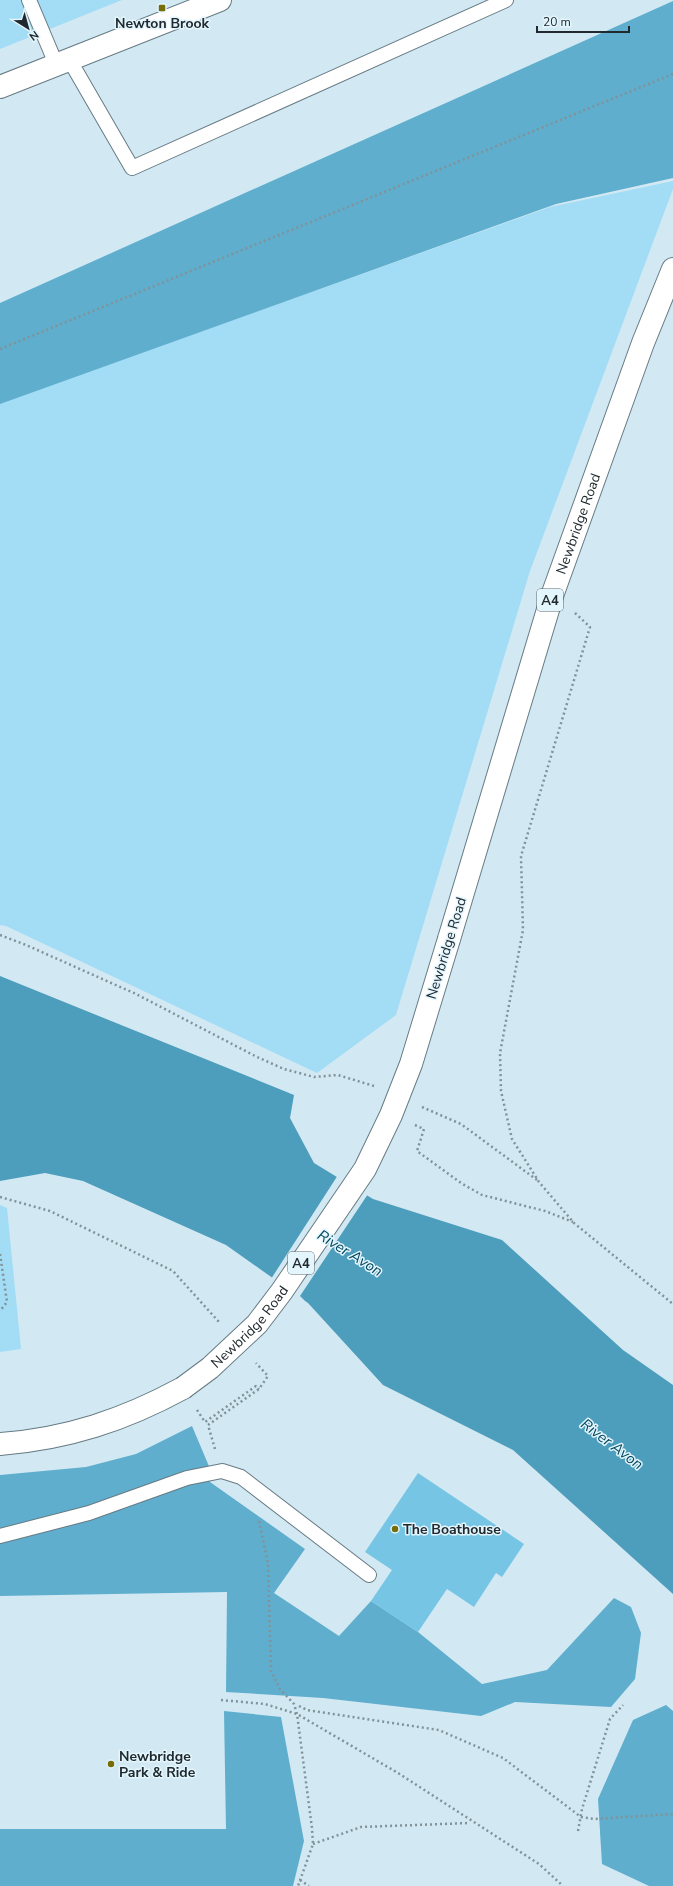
<svg xmlns="http://www.w3.org/2000/svg" width="673" height="1886" viewBox="0 0 673 1886" font-family="'Nunito Sans',sans-serif">
	<rect width="100%" height="100%" fill="#d2e9f3"/>
	<g fill="#a2dcf5">
		<path d="M0 0H122L0 49Z"/>
		<path d="M673 181V189L530 571 396 1015 317 1073 6 926 0 925V403L550 207Z"/>
		<path d="M0 1205 7 1208 21 1349 0 1352Z"/>
	</g>
	<g fill="#5faecd">
		<path d="M673 1V178L556 204 0 404V303Z"/>
		<path d="M192 1426 211 1471 210 1482 305 1549 274 1593 339 1636 371 1601 418 1632 482 1684 547 1670 614 1598 631 1607 641 1633 635 1679 611 1707 515 1702 481 1716 323 1698 226 1692 227 1592 0 1596V1475L86 1467 136 1454Z"/>
		<path d="M666 1705 673 1711V1886H649L602 1864 598 1799 633 1720Z"/>
		<path d="M224 1711 281 1717 304 1841 293 1886H0V1829H226Z"/>
	</g>
	<path fill="#4d9dbc" d="M0 976 294 1095 290 1118 314 1163 373 1199 502 1240 623 1350 673 1385V1594L513 1450 383 1385 308 1303 226 1245 83 1181 45 1173 0 1181Z"/>
	<path fill="#d2e9f3" d="M338 1175 368 1194 300 1296 304 1300 303 1302 271 1279Z"/>
	<path fill="#76c5e5" d="M418 1473 524 1544 502 1577 496 1573 474 1607 447 1589 418 1632 371 1601 392 1570 365 1552Z"/>
	<g fill="none" stroke-linecap="round" stroke-linejoin="round">
		<g stroke="#677b84" stroke-width="16">
			<g id="lane">
				<path d="M29 0 56 64"/>
				<path d="M69 59 132 168 506 0"/>
				<path d="M0 1536 89 1513 187 1478 222 1471 241 1477 369 1575"/>
			</g>
		</g>
		<g stroke="#677b84" stroke-width="24">
			<g id="primary">
				<path id="s1" d="M449 939 553 593 643 343 673 269"/>
				<path d="M0 1444C67 1439 124 1420 183 1388"/>
			</g>
		</g>
		<g stroke="#677b84" stroke-width="24">
			<path id="highway" d="M0 87 220 0"/>
		</g>
		<g stroke="#819299" stroke-width="2.5" stroke-dasharray="2 3" stroke-linecap="butt">
			<path d="M0 349 673 74"/>
			<path d="M575 613 590 627 521 856 523 930 500 1053 501 1091 512 1139 539 1182 574 1223 673 1304"/>
			<path d="M0 935 26 945 136 994 257 1057 284 1069 314 1077 338 1075 374 1086"/>
			<path d="M422 1107 461 1124 537 1180"/>
			<path d="M415 1125 424 1129 417 1151 461 1183 482 1195 545 1211 573 1222"/>
			<path d="M0 1197 50 1211 173 1271 219 1322"/>
			<path d="M0 1254 7 1302 0 1311"/>
			<path d="M197 1410 205 1422 256 1386 259 1389"/>
			<path d="M215 1449 208 1425 259 1389 268 1376 256 1363"/>
			<path d="M259 1521 268 1563 271 1671 280 1689 294 1704 297 1714 312 1828 313 1844 298 1886"/>
			<path d="M221 1700 265 1704 297 1714 398 1773 539 1864 563 1886"/>
			<path d="M299 1706 307 1710 439 1730 503 1758 581 1817 595 1819 673 1814"/>
			<path d="M578 1831 582 1809 610 1719 623 1705"/>
			<path d="M313 1844 361 1827 470 1823"/>
			<path d="M300 1880 309 1886"/>
		</g>
		<use href="#lane" stroke="#fff" stroke-width="14"/>
		<use href="#primary" stroke="#fff" stroke-width="22"/>
		<use href="#highway" stroke="#fff" stroke-width="22"/>
		<g stroke="#677b84" stroke-width="24" stroke-linecap="butt">
			<g id="primary-bridge">
				<path id="s2" d="M183 1388 210 1368 257 1324 282 1291 365 1169 391 1115 411 1064 449 939"/>
			</g>
		</g>
		<use href="#primary-bridge" stroke="#fff" stroke-width="22"/>
	</g>
	<g fill="#776c07" stroke="#e3f5fd" stroke-width="1.5">
		<rect x="158" y="4" width="8" height="8" rx="2"/>
		<circle cx="395" cy="1529" r="4"/>
		<circle cx="111" cy="1764" r="4"/>
	</g>
	<g text-anchor="middle" stroke-width="3" stroke-linejoin="round" paint-order="stroke">
		<g fill="#e3f5fd" stroke="#5a666b" stroke-width="1">
			<rect x="537" y="589" width="26" height="22" rx="3"/>
			<rect x="288" y="1252" width="26" height="22" rx="3"/>
		</g>
		<g font-size="13" font-weight="bold" fill="#20292d">
			<text x="550" y="605">A4</text>
			<text x="301" y="1268">A4</text>
		</g>
		<g font-size="14" font-weight="bold" fill="#20292d" stroke="#e3f5fd" text-anchor="start">
			<text x="162" y="28" text-anchor="middle">Newton Brook</text>
			<text x="403" y="1534">The Boathouse</text>
			<text x="119" y="1761">Newbridge<tspan x="119" dy="16">Park &amp; Ride</tspan></text>
		</g>
		<g font-size="14" fill="#20292d" stroke="#e3f5fd">
			<text dy="5" stroke="none"><textPath href="#s1" startOffset="435">Newbridge Road</textPath></text>
			<text transform="translate(446 948) rotate(-73)" y="5">Newbridge Road</text>
			<text dy="5" stroke="none"><textPath href="#s2" startOffset="91">Newbridge Road</textPath></text>
		</g>
		<g font-size="15" font-style="italic" fill="#00485d" stroke="#e3f5fd">
			<text transform="translate(350 1253) rotate(32)" y="5">River Avon</text>
			<text transform="translate(612 1444) rotate(37)" y="5">River Avon</text>
		</g>
	</g>
	<g transform="translate(28 28) rotate(143)" stroke="#e3f5fd" stroke-width="3" paint-order="stroke">
	<path d="M0-3L7 15L0 10L-7 15Z" fill="#20292d"/>
	<text y="-6" font-size="11" font-weight="bold" text-anchor="middle" fill="#20292d">N</text>
	</g>
	<path d="M537 26v6h92v-6" fill="none" stroke="#20292d" stroke-width="2"/>
	<text x="543" y="26" font-size="12" fill="#20292d" stroke="#e3f5fd" stroke-width="3" paint-order="stroke">20 m</text>
</svg>
